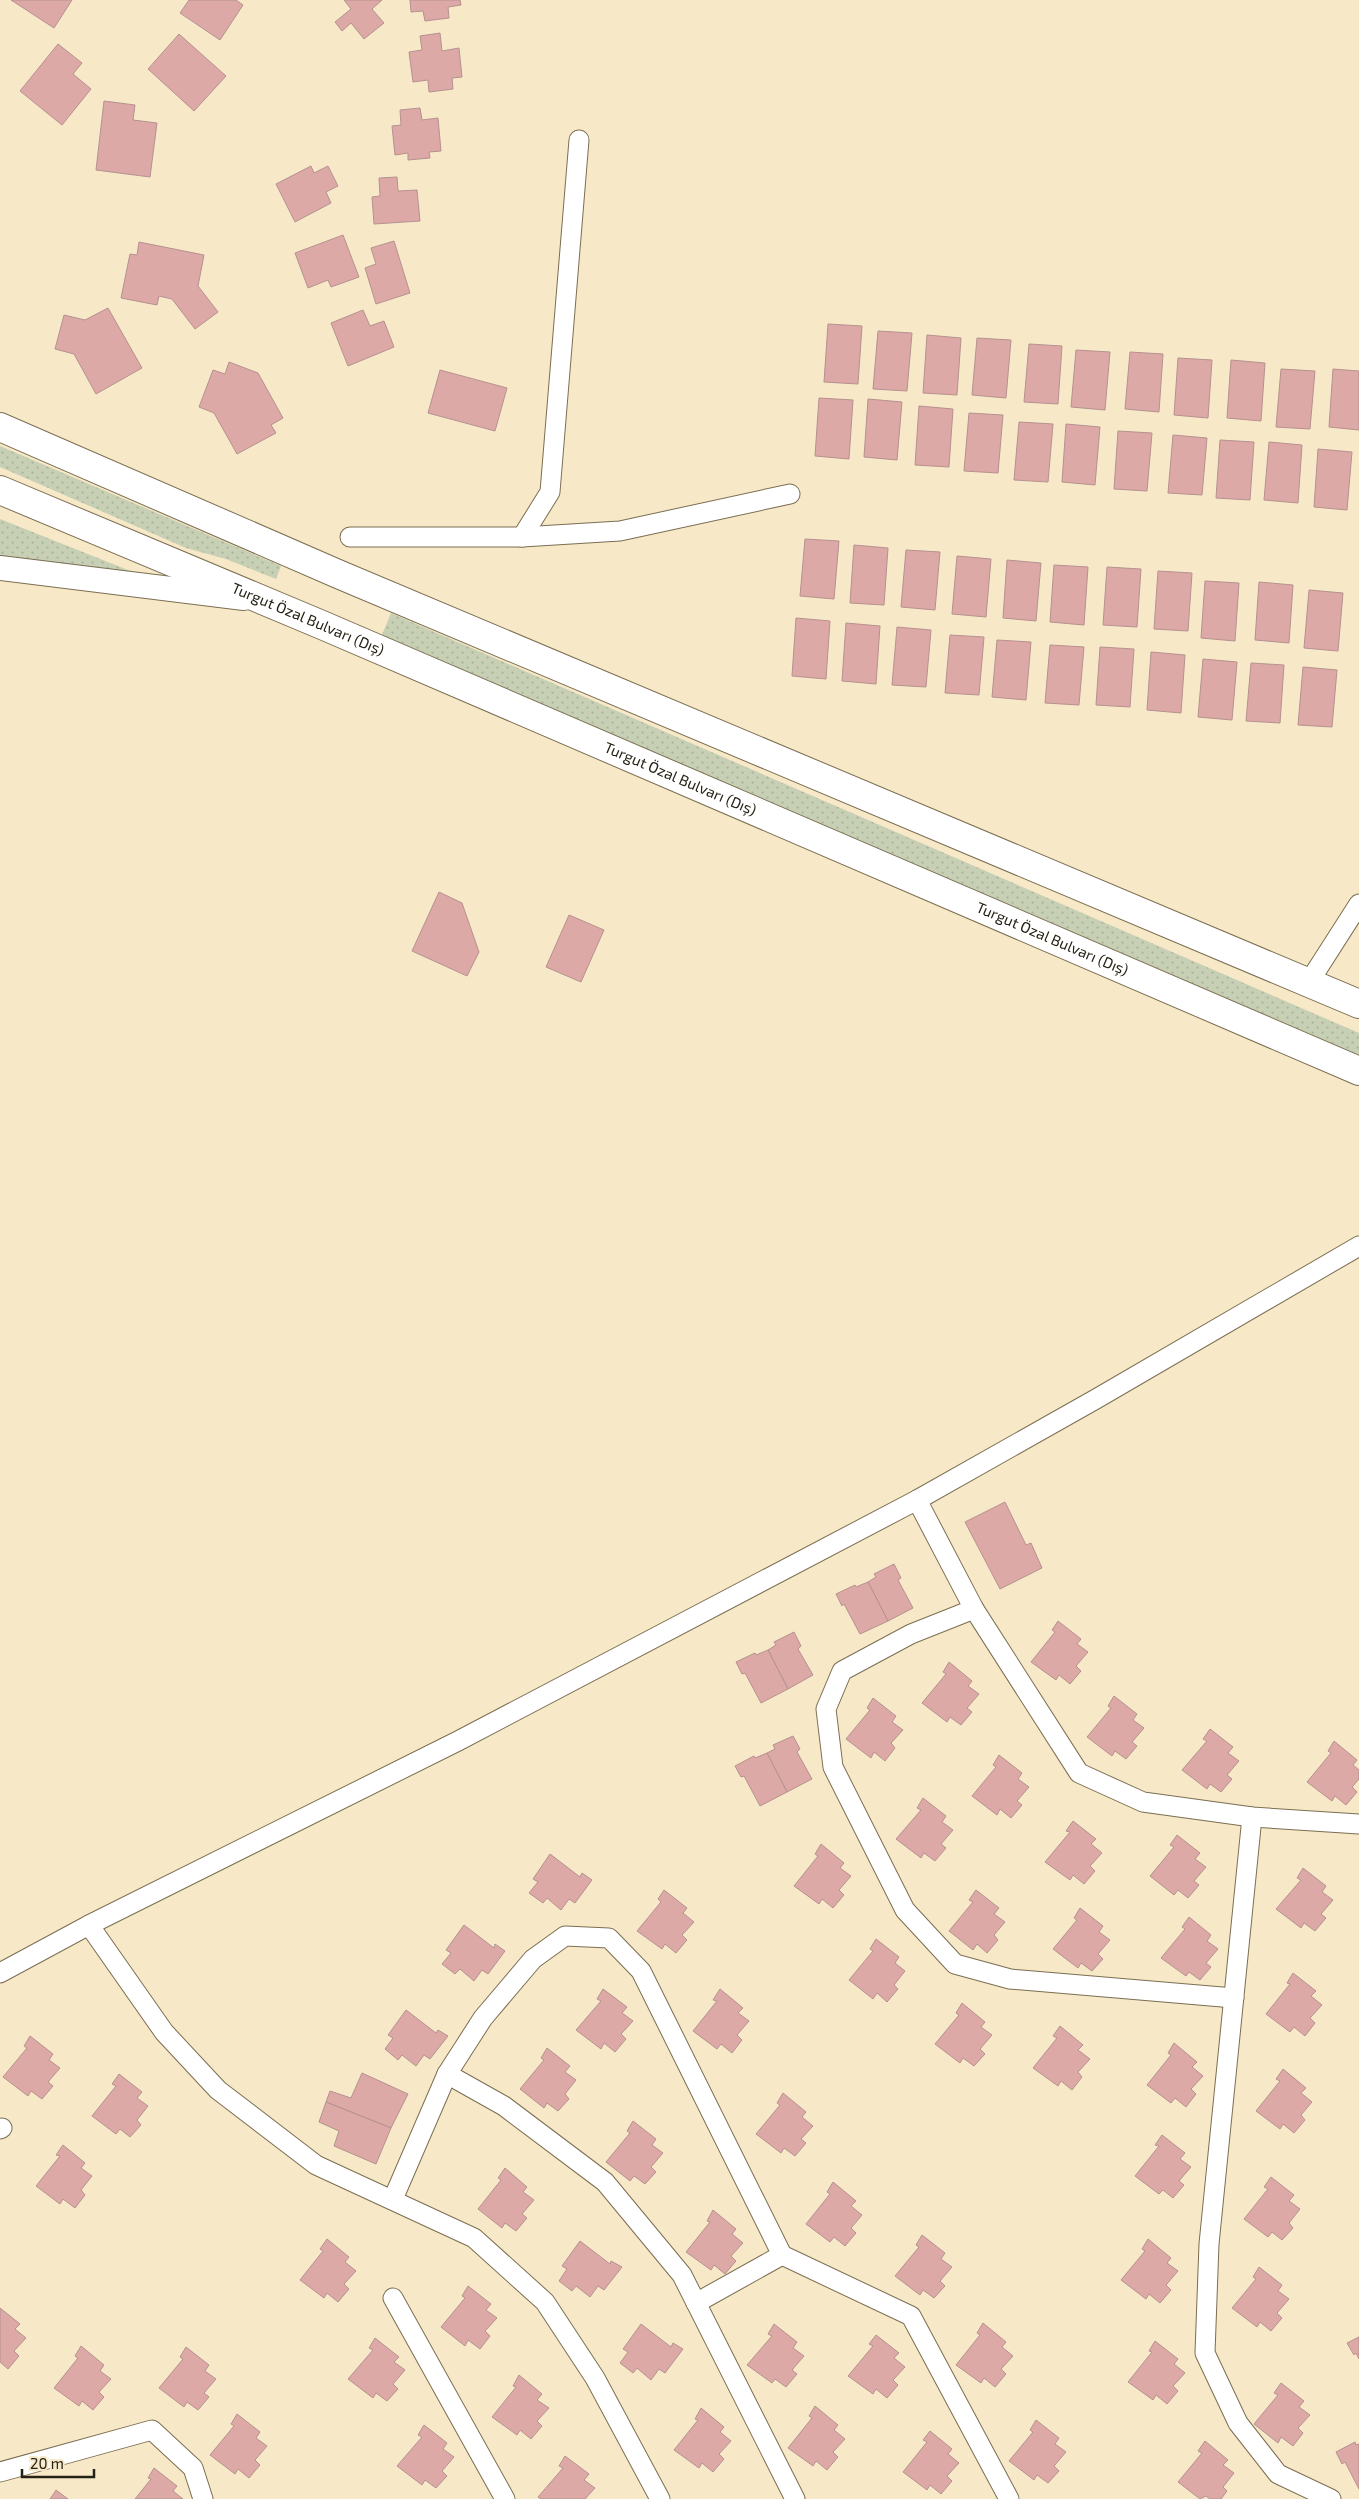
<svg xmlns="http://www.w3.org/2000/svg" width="1359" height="2499" viewBox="0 0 1359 2499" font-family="'Exo 2',sans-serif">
	<defs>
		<pattern id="green-dots" width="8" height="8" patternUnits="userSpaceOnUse" patternTransform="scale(1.25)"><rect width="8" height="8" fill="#c7d0b4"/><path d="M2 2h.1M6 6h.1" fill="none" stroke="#abb29a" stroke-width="1.8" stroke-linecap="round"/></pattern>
	</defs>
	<rect width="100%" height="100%" fill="#f7e8c8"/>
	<g fill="url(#green-dots)">
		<path d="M0 446 281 566 276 579 226 559 186 548 0 467Z"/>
		<path d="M0 519 138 574 0 562Z"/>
		<path d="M391 613 1359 1033V1055L382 635Z"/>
	</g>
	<g fill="#dca9a7" stroke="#b6918f">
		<path d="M11 0H72L54 28Z"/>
		<path d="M189 0H236L243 5 220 40 180 13Z"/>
		<path d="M344 0H382L372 9 384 23 364 39 351 23 342 31 335 22 351 9Z"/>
		<path d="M410 0H460L461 5 448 7 449 18 425 21 423 11 411 12Z"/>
		<path d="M440 33 442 51 459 48 462 77 452 78 453 89 429 92 428 80 413 82 409 52 422 50 420 36Z"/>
		<path d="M179 34 226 76 194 111 148 69Z"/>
		<path d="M58 44 82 63 73 74 91 89 62 125 20 91Z"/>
		<path d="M104 101 135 105 133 120 157 123 150 177 96 170Z"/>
		<path d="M420 108 422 120 438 118 441 151 429 152 430 158 408 160V153L395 155 392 126 401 125 400 110Z"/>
		<path d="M311 166 314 173 328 166 338 186 326 192 331 203 295 222 276 184Z"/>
		<path d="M397 177 398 191 417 190 420 221 374 224 372 197 380 196 379 178Z"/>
		<path d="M343 235 359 277 331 287 328 280 308 288 295 253Z"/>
		<path d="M394 241 410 293 376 304 365 268 376 264 371 248Z"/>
		<path d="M139 242 204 255 198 286 218 312 195 329 172 299 159 296 157 305 121 298 130 254 137 255Z"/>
		<path d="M108 308 142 368 96 394 74 354 55 349 64 315 85 320Z"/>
		<path d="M363 310 370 326 384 321 394 347 348 366 331 323Z"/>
		<path d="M828 324 862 326 858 384 824 382Z"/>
		<path d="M878 331 912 333 907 391 873 389Z"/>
		<path d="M927 335 961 338 957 395 923 393Z"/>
		<path d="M977 338 1011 340 1006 398 972 395Z"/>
		<path d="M1029 344 1062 346 1058 404 1024 402Z"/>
		<path d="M1076 350 1110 352 1105 410 1071 407Z"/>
		<path d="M1130 352 1163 354 1159 412 1125 409Z"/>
		<path d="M1178 358 1212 360 1208 418 1174 415Z"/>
		<path d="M1231 360 1265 363 1261 421 1227 418Z"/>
		<path d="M229 362 258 373 283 418 271 425 276 433 237 454 214 413 199 407 213 370 225 374Z"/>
		<path d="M1281 369 1315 371 1310 429 1276 427Z"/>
		<path d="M1333 369 1359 371V430L1329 427Z"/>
		<path d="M440 370 507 388 495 431 428 413Z"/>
		<path d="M819 398 853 400 849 459 815 456Z"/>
		<path d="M868 399 902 402 897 460 864 457Z"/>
		<path d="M919 406 953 409 949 467 915 465Z"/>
		<path d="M969 413 1003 415 998 473 964 471Z"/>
		<path d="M1019 422 1053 424 1048 482 1014 480Z"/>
		<path d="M1066 424 1100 427 1095 485 1062 482Z"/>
		<path d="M1118 431 1152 433 1147 491 1114 489Z"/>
		<path d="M1173 435 1207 438 1202 495 1168 493Z"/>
		<path d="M1220 440 1254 442 1250 500 1216 498Z"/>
		<path d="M1269 442 1302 445 1298 503 1264 500Z"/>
		<path d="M1318 449 1352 452 1347 510 1314 507Z"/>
		<path d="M805 539 839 541 834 599 800 596Z"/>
		<path d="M854 545 888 548 884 605 850 603Z"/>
		<path d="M906 550 940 552 935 610 901 607Z"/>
		<path d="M957 556 991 559 986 617 952 614Z"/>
		<path d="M1007 560 1041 563 1036 621 1003 618Z"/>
		<path d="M1054 565 1088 567 1084 625 1050 622Z"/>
		<path d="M1107 567 1141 569 1137 627 1103 625Z"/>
		<path d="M1158 571 1192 573 1188 631 1154 629Z"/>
		<path d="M1205 581 1239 583 1235 641 1201 638Z"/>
		<path d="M1259 582 1293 585 1289 643 1255 640Z"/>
		<path d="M1309 590 1343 593 1338 651 1304 648Z"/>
		<path d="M796 618 830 621 826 679 792 676Z"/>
		<path d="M846 623 880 626 876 684 842 681Z"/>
		<path d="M897 627 931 630 926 687 892 685Z"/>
		<path d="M950 635 984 637 979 695 945 693Z"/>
		<path d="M997 640 1031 642 1026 700 992 697Z"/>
		<path d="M1050 645 1084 647 1079 705 1045 703Z"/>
		<path d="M1100 647 1134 649 1130 707 1096 705Z"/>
		<path d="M1151 652 1185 655 1181 713 1147 710Z"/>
		<path d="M1203 659 1237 662 1232 720 1198 717Z"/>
		<path d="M1251 663 1284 665 1280 723 1246 721Z"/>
		<path d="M1303 667 1337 670 1332 727 1298 725Z"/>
		<path d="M439 892 462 903 479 952 467 976 412 951Z"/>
		<path d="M569 915 604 930 581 982 546 967Z"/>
		<path d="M1005 1502 1026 1545 1031 1543 1042 1568 1000 1589 965 1522Z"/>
		<path d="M894 1564 901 1578 898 1580 913 1608 888 1621 868 1582 876 1577 874 1574Z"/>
		<path d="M868 1582 888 1621 860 1634 844 1604 842 1606 836 1594 855 1585 856 1587Z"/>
		<path d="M1058 1621 1081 1639 1077 1644 1088 1652 1076 1666 1081 1671 1070 1684 1059 1675 1056 1680 1031 1662 1055 1632 1052 1630Z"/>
		<path d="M794 1632 801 1646 798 1649 813 1675 788 1689 768 1650 776 1645 774 1642Z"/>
		<path d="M768 1650 788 1689 761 1703 745 1673 742 1674 736 1662 755 1653 756 1655Z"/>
		<path d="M949 1662 972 1681 968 1686 979 1694 967 1708 972 1712 961 1725 950 1717 947 1722 922 1703 946 1674 943 1672Z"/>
		<path d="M1114 1696 1137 1714 1133 1720 1144 1728 1132 1742 1137 1746 1126 1759 1115 1751 1112 1756 1087 1737 1111 1708 1108 1706Z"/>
		<path d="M873 1698 896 1716 892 1722 903 1730 891 1743 895 1748 885 1761 874 1752 871 1758 846 1739 870 1710 867 1708Z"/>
		<path d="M1210 1729 1233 1747 1228 1753 1239 1761 1227 1775 1232 1779 1221 1792 1210 1784 1207 1789 1182 1770 1207 1741 1203 1739Z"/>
		<path d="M793 1736 800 1749 797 1752 812 1779 787 1792 767 1753 775 1749 773 1745Z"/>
		<path d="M1334 1741 1357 1760 1353 1765 1359 1770V1779L1352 1787 1357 1792 1346 1805 1335 1796 1332 1801 1307 1782 1331 1753 1328 1751Z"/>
		<path d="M767 1753 787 1792 760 1806 744 1776 741 1777 735 1766 754 1756 755 1758Z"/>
		<path d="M999 1755 1022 1773 1018 1779 1029 1787 1017 1801 1022 1805 1011 1818 1000 1809 997 1815 972 1796 996 1767 993 1765Z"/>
		<path d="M923 1798 946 1816 942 1822 953 1830 941 1844 946 1848 935 1861 924 1853 921 1858 896 1839 921 1810 917 1808Z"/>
		<path d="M1073 1821 1096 1839 1091 1844 1102 1853 1090 1866 1095 1871 1084 1884 1073 1875 1070 1880 1045 1862 1070 1832 1066 1831Z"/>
		<path d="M1177 1835 1200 1853 1195 1859 1206 1867 1194 1881 1199 1885 1188 1898 1178 1890 1174 1895 1150 1876 1174 1847 1170 1845Z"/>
		<path d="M821 1844 844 1863 840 1868 851 1876 839 1890 844 1895 833 1908 822 1899 819 1904 794 1886 818 1856 815 1854Z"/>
		<path d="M550 1854 580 1877 582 1873 592 1880 575 1903 569 1899 561 1910 547 1898 543 1903 529 1893 538 1882 533 1879Z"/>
		<path d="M1303 1868 1326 1886 1322 1892 1333 1900 1321 1914 1326 1918 1315 1931 1304 1923 1301 1928 1276 1909 1301 1880 1297 1878Z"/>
		<path d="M664 1890 687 1908 683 1913 694 1922 682 1935 687 1940 676 1953 665 1944 662 1949 637 1931 661 1902 658 1899Z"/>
		<path d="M976 1890 999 1908 994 1914 1005 1922 994 1935 998 1940 987 1953 977 1944 973 1950 949 1931 973 1902 969 1900Z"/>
		<path d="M1080 1908 1103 1926 1099 1932 1110 1940 1098 1954 1103 1959 1092 1971 1081 1963 1078 1968 1053 1949 1077 1920 1074 1918Z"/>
		<path d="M1189 1917 1211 1935 1207 1941 1218 1949 1206 1963 1211 1967 1200 1980 1189 1972 1186 1976 1161 1958 1185 1929 1182 1927Z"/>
		<path d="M464 1925 494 1948 495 1944 505 1951 488 1974 482 1970 474 1981 460 1969 455 1974 442 1964 451 1953 446 1950Z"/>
		<path d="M876 1939 899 1957 895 1963 905 1971 894 1985 898 1989 887 2002 877 1993 873 1999 849 1980 873 1951 870 1949Z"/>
		<path d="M1293 1973 1316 1991 1311 1996 1322 2005 1310 2018 1315 2023 1305 2036 1294 2027 1290 2032 1266 2014 1290 1984 1287 1983Z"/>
		<path d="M603 1989 627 2007 622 2013 633 2021 621 2034 626 2039 615 2052 604 2043 601 2049 576 2030 601 2001 597 1999Z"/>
		<path d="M720 1989 743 2008 738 2013 749 2021 737 2035 742 2040 732 2053 721 2044 717 2049 693 2031 717 2001 713 2000Z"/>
		<path d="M962 2003 985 2022 981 2027 992 2035 980 2049 985 2054 974 2066 963 2058 960 2063 935 2044 959 2015 956 2013Z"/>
		<path d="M406 2010 436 2033 438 2030 448 2036 430 2059 424 2055 416 2066 402 2055 398 2060 385 2049 393 2038 388 2035Z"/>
		<path d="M1060 2026 1083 2045 1078 2050 1090 2059 1078 2072 1082 2077 1072 2090 1061 2081 1058 2086 1033 2068 1057 2038 1053 2036Z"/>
		<path d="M30 2036 53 2054 49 2060 60 2068 48 2082 53 2086 42 2099 31 2091 28 2096 3 2077 27 2048 24 2046Z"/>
		<path d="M1174 2043 1197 2062 1192 2067 1203 2076 1191 2089 1196 2094 1186 2107 1175 2098 1171 2103 1147 2085 1171 2055 1168 2053Z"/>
		<path d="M547 2048 570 2066 565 2072 576 2080 565 2094 569 2099 558 2111 547 2103 544 2108 520 2089 544 2060 541 2058Z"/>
		<path d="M1283 2069 1306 2088 1301 2093 1312 2102 1301 2115 1305 2120 1294 2133 1283 2124 1280 2129 1256 2111 1280 2081 1276 2079Z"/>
		<path d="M362 2073 408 2094 391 2128 326 2102 330 2091 351 2098Z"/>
		<path d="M119 2074 142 2092 137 2098 148 2106 137 2120 141 2125 130 2137 120 2129 116 2134 92 2116 116 2086 112 2084Z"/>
		<path d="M783 2093 806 2112 802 2117 813 2126 801 2139 806 2143 795 2156 784 2148 781 2153 756 2134 780 2105 777 2103Z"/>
		<path d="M326 2102 391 2128 376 2164 334 2146 339 2131 319 2122Z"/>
		<path d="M633 2121 656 2139 652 2145 663 2153 651 2167 656 2172 645 2184 634 2176 630 2181 606 2162 630 2133 627 2131Z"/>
		<path d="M1162 2135 1185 2153 1180 2159 1191 2167 1179 2181 1184 2185 1173 2198 1163 2190 1159 2194 1135 2176 1159 2146 1155 2145Z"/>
		<path d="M63 2145 85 2163 81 2168 92 2176 81 2190 85 2195 75 2208 63 2199 60 2204 36 2186 60 2156 56 2155Z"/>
		<path d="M505 2168 527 2187 523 2192 534 2200 522 2214 527 2218 516 2231 505 2223 502 2228 478 2209 501 2180 498 2178Z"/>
		<path d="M1271 2177 1294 2195 1289 2201 1300 2209 1289 2223 1293 2228 1282 2240 1272 2232 1268 2237 1244 2219 1268 2189 1264 2187Z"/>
		<path d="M833 2182 856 2201 851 2206 862 2215 851 2228 856 2233 845 2246 834 2237 830 2242 806 2224 830 2194 827 2192Z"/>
		<path d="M713 2210 736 2229 732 2234 743 2243 731 2256 736 2261 725 2274 714 2265 711 2270 686 2252 710 2222 707 2221Z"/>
		<path d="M922 2235 945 2253 941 2259 952 2267 940 2281 945 2286 934 2298 923 2290 920 2295 895 2276 919 2247 916 2245Z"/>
		<path d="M327 2239 349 2257 345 2262 356 2271 344 2284 349 2289 338 2302 327 2293 324 2298 300 2280 323 2251 320 2249Z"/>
		<path d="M1148 2239 1171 2258 1167 2263 1178 2271 1166 2285 1171 2290 1160 2303 1149 2294 1146 2299 1121 2280 1145 2251 1142 2249Z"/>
		<path d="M580 2241 610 2264 611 2261 622 2267 604 2290 598 2286 590 2297 576 2286 572 2291 559 2281 567 2269 562 2266Z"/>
		<path d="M1259 2267 1282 2285 1278 2291 1289 2299 1277 2313 1282 2318 1271 2331 1260 2322 1257 2327 1232 2308 1256 2279 1253 2277Z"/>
		<path d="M468 2286 491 2304 486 2310 497 2318 485 2331 490 2336 480 2349 468 2340 465 2346 441 2327 465 2298 462 2296Z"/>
		<path d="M0 2308 20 2324 15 2329 26 2338 14 2351 19 2356 8 2369 0 2362Z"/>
		<path d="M983 2323 1006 2342 1002 2347 1013 2356 1001 2369 1006 2374 995 2387 984 2378 981 2383 956 2365 980 2335 977 2333Z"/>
		<path d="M641 2324 671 2347 673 2343 683 2349 665 2373 659 2369 651 2380 637 2368 633 2373 620 2363 628 2352 623 2349Z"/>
		<path d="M774 2324 797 2342 793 2348 804 2356 792 2370 797 2374 786 2387 775 2379 772 2383 747 2365 772 2336 768 2334Z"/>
		<path d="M876 2335 899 2353 894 2358 905 2367 893 2380 898 2385 887 2398 876 2389 873 2394 848 2376 873 2346 869 2344Z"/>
		<path d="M1359 2337V2359L1356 2353 1354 2355 1347 2343Z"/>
		<path d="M375 2338 399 2357 394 2362 405 2370 393 2384 398 2389 387 2401 376 2393 373 2398 348 2379 373 2350 369 2348Z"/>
		<path d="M1155 2341 1178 2359 1174 2364 1185 2373 1173 2386 1178 2391 1167 2404 1156 2395 1153 2400 1128 2382 1152 2352 1149 2351Z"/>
		<path d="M81 2346 104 2365 100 2371 111 2379 99 2392 104 2397 93 2410 82 2401 79 2406 54 2388 78 2358 75 2356Z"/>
		<path d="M186 2347 209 2365 205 2371 216 2379 204 2393 209 2397 198 2410 187 2402 184 2407 159 2388 183 2359 180 2357Z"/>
		<path d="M519 2375 542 2394 537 2400 549 2408 537 2421 542 2426 531 2439 520 2430 517 2435 492 2417 516 2387 513 2386Z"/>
		<path d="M1281 2383 1304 2401 1299 2407 1310 2415 1298 2428 1303 2433 1293 2446 1281 2437 1278 2443 1254 2424 1278 2395 1274 2393Z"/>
		<path d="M815 2406 838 2425 834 2430 845 2439 833 2452 838 2457 827 2470 816 2461 813 2466 788 2448 812 2418 809 2416Z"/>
		<path d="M701 2408 724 2427 720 2432 731 2441 719 2454 724 2459 713 2472 702 2463 699 2468 674 2450 698 2420 695 2419Z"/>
		<path d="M237 2414 260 2432 256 2438 267 2446 255 2460 260 2465 249 2478 238 2469 235 2474 210 2455 234 2426 231 2424Z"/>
		<path d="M1036 2420 1059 2438 1055 2444 1066 2452 1054 2466 1059 2471 1048 2483 1037 2475 1034 2480 1009 2461 1033 2432 1030 2430Z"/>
		<path d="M424 2425 447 2443 443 2449 454 2457 442 2471 447 2476 436 2488 425 2480 422 2485 397 2466 422 2437 418 2435Z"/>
		<path d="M930 2431 952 2449 948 2454 959 2463 947 2476 952 2481 941 2494 930 2485 927 2490 903 2472 927 2442 923 2440Z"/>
		<path d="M1205 2441 1228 2460 1223 2465 1234 2473 1223 2487 1227 2491 1221 2499H1210L1206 2496 1200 2499 1178 2482 1202 2453 1198 2451Z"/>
		<path d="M1355 2442 1356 2445 1359 2444V2489L1345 2462 1342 2464 1336 2452Z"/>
		<path d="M565 2456 589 2474 584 2480 595 2488 585 2499H541L538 2497 563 2468 559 2466Z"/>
		<path d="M154 2468 177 2486 173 2491 183 2499H135L151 2479 148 2478Z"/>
		<path d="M56 2490 68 2499H50Z"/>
	</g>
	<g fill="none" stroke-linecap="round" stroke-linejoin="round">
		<g stroke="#7b6e52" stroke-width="21">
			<g id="minor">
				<path d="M350 537H522L620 531 790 494"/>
				<path d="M522 537 550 492 579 140"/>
				<path d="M1309 982 1359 904"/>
				<path d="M917 1500 974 1609 1079 1773 1143 1802 1252 1817 1359 1824"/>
				<path d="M974 1609 911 1634 842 1671 826 1709 833 1767 905 1910 955 1964 1010 1979 1234 1998"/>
				<path d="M1252 1817 1209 2244 1205 2353 1238 2423 1278 2474 1331 2499"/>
				<path d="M89 1925 164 2032 218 2090 316 2165 474 2238 545 2302 595 2378 660 2499"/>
				<path d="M0 1973 89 1925 458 1741 917 1500 1096 1399 1359 1246"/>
				<path d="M447 2074 504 2106 605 2182 682 2275 795 2499"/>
				<path d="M0 2129 2 2128"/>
				<path d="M393 2199 447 2074 483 2018 533 1959 565 1936 609 1938 641 1971 782 2255 911 2316 1009 2499"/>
				<path d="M393 2298 505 2499"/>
				<path d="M696 2303 782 2255"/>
				<path d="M0 2472 152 2430 193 2468 203 2499"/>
			</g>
		</g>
		<g stroke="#7b6e52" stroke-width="26">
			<path id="tertiary" d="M0 568 244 598"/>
		</g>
		<g stroke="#7b6e52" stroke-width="30">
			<g id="secondary">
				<path d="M0 427 338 574 1359 1004"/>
				<path id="s1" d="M0 490 322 625 1359 1071"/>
			</g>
		</g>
		<use href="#minor" stroke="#fff" stroke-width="19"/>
		<use href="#tertiary" stroke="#fff" stroke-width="24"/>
		<use href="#secondary" stroke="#fff" stroke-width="28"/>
	</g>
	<g text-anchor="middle" stroke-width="4" stroke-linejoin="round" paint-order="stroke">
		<g font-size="15" fill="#262115" stroke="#f7e8c8">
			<text dy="5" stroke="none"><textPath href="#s1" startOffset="334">Turgut Özal Bulvarı (Dış)</textPath></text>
			<text dy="5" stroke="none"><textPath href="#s1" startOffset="739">Turgut Özal Bulvarı (Dış)</textPath></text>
			<text dy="5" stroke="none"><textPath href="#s1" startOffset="1144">Turgut Özal Bulvarı (Dış)</textPath></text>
		</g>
	</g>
	<path d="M22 2469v8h72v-8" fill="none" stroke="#262115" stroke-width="2.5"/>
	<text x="30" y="2469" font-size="15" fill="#262115" stroke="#f7e8c8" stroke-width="4" paint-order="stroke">20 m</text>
</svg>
